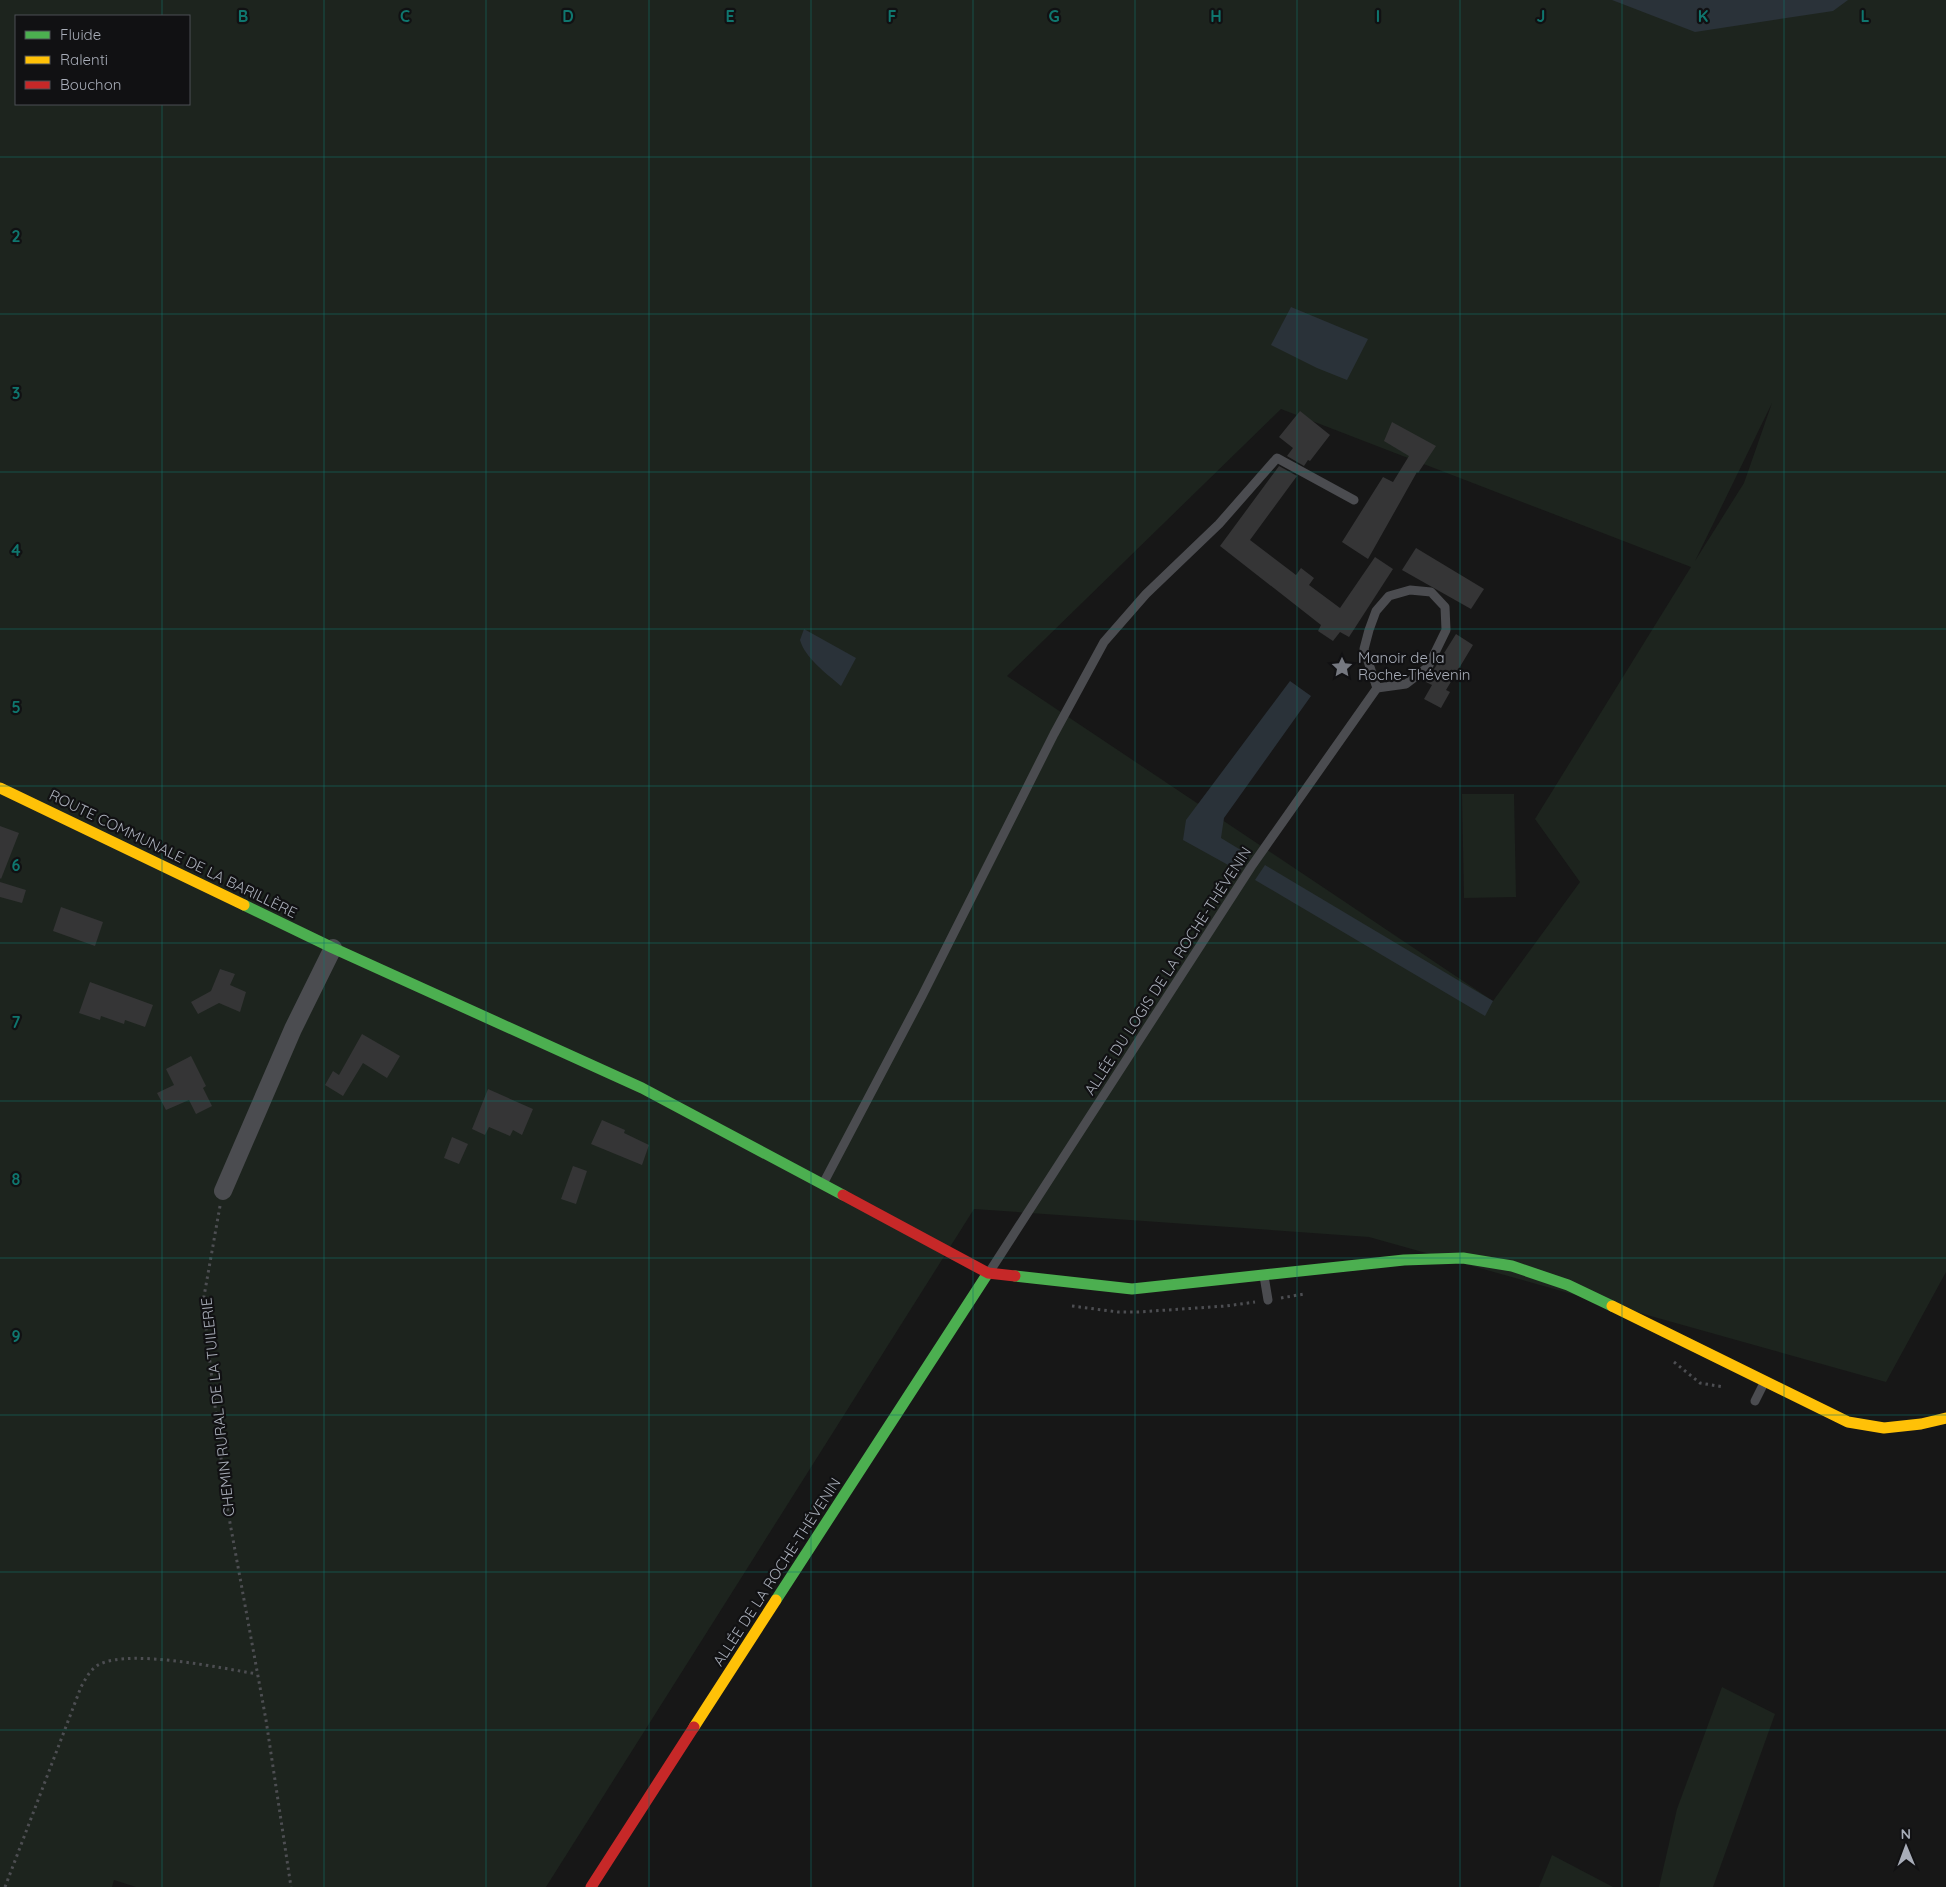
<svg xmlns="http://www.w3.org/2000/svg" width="1946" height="1887" viewBox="0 0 1946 1887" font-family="Quicksand,sans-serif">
	<rect width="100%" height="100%" fill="#171717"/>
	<g fill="#1d241e" fill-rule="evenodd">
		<path d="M0 0H1946V1272L1886 1382 1369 1237 974 1209 546 1887H136L114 1880 112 1887H0ZM16 16H189V104H16ZM1772 403 1744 483 1695 561ZM1281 409 1691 567 1535 819 1580 882 1493 1001 1007 676Z"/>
		<path d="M1462 794H1514L1516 897 1464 898Z"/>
		<path d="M1722 1687 1775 1714 1713 1887H1659L1677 1809Z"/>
		<path d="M1552 1855 1613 1887H1539Z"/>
	</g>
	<g fill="#2a3239">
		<path d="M1612 0H1848L1833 11 1695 32Z"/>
		<path d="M1291 307 1368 339 1347 380 1317 368 1271 345Z"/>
		<path d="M804 629 856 658 841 686C827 674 805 658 800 640Z"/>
		<path d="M1290 681 1311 696 1224 818 1221 838 1249 855 1239 871 1183 840 1186 820Z"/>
		<path d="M1265 865 1493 1001 1485 1016 1255 880Z"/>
	</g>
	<g fill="#353536">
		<path d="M1300 411 1330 435 1310 461 1308 460 1304 466 1287 456 1293 448 1279 437Z"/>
		<path d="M1392 422 1436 446 1418 473 1417 472 1368 559 1342 542 1383 477 1393 482 1409 456 1384 441Z"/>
		<path d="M1279 466 1297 476 1250 540 1296 575 1301 568 1314 578 1309 585 1340 608 1375 557 1393 569 1349 637 1340 632 1333 641 1318 631 1321 625 1220 546Z"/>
		<path d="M1416 548 1484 589 1471 609 1402 570Z"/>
		<path d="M1456 634 1473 645 1446 690 1450 692 1441 708 1424 699 1432 685 1426 682Z"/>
		<path d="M0 826 19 833 1 879 0 878Z"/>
		<path d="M0 882 26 890 22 903 0 897Z"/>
		<path d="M61 907 103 922 95 946 53 931Z"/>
		<path d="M220 969 235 974 230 985 246 992 240 1012 219 1003 198 1014 191 1002 211 991Z"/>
		<path d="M90 982 153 1005 145 1027 125 1020 124 1024 101 1016 100 1020 79 1013Z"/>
		<path d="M362 1034 400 1056 387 1078 363 1063 343 1096 325 1085 333 1071 339 1075Z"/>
		<path d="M191 1056 206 1086 203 1088 212 1106 196 1114 189 1100 166 1110 157 1093 174 1085 166 1069Z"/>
		<path d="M488 1089 533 1109 522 1135 513 1130 510 1136 489 1127 485 1135 472 1129Z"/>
		<path d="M602 1120 625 1130 624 1133 649 1145 642 1165 591 1144Z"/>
		<path d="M452 1137 468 1144 459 1164 444 1158Z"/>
		<path d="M573 1166 587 1171 576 1204 561 1199Z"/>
	</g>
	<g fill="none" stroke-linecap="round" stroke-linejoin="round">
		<g stroke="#4d4e52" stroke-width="3" stroke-dasharray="2.5 4" stroke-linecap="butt">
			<path d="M220 1206 203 1302 226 1501 266 1720 291 1887"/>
			<path d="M1281 1298 1304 1294"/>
			<path d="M1072 1306 1118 1312H1138L1226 1306 1255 1302"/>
			<path d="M1674 1362 1700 1383 1724 1387"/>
			<path d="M5 1887 81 1687C86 1678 91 1668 100 1664 132 1649 221 1668 257 1674"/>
		</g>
		<g stroke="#4b4c50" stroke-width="9">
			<path d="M1410 590 1431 592 1445 607 1446 630 1428 667 1406 684 1377 688 1364 649 1369 630 1376 611 1389 596Z"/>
			<path d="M824 1182 922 996 1054 734 1104 642 1146 594 1219 524 1277 458 1354 500"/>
			<path d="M990 1271 1251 867 1377 688"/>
			<path d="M1264 1276 1268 1300"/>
			<path d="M1755 1401 1764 1383"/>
		</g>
		<path stroke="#4b4c50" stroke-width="18" d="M223 1191 293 1029 333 948"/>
		<g stroke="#4caf50" stroke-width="11">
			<path d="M244 905 333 948 642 1088 843 1195"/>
			<path d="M1015 1276 1132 1289 1404 1260 1463 1258 1512 1266 1568 1285 1612 1306"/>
			<path d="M776 1600 988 1273"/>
		</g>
		<g stroke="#ffc107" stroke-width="11">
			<path d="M0 788 244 905"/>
			<path d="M1612 1306 1848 1422 1884 1428 1921 1424 1946 1418"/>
			<path d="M694 1727 776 1600"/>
		</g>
		<g stroke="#c62828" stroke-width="11">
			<path d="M843 1195 988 1273 1015 1276"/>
			<path d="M591 1887 694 1727"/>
		</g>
	</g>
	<path fill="none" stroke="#0f766e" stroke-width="1" stroke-opacity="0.55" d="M162 0V16M324 0V1887M486 0V1887M649 0V1887M811 0V1887M973 0V1887M1135 0V1887M1297 0V1887M1460 0V1887M1622 0V1887M1784 0V1887M162 104V1887M0 157H1946M0 314H1946M0 472H1946M0 629H1946M0 786H1946M0 943H1946M0 1101H1946M0 1258H1946M0 1415H1946M0 1572H1946M0 1730H1946"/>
	<defs>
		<g id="sight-bare" transform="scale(1.725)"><path d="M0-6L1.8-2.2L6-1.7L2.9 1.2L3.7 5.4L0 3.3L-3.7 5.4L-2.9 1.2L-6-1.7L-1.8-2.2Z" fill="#757880" stroke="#111113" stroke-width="2.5" paint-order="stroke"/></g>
	</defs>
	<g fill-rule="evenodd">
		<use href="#sight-bare" x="1342" y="667"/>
	</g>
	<g text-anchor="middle" stroke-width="4.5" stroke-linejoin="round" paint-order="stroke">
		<g font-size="15" fill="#a8adb8" stroke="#111113" text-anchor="start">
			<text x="1358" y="663">Manoir de la<tspan x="1358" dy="17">Roche-Thévenin</tspan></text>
		</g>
		<g font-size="15" fill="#a8adb8" stroke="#111113">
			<text transform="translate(173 854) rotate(26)" y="5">ROUTE COMMUNALE DE LA BARILLÈRE</text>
			<text transform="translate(1168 971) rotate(-57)" y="5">ALLÉE DU LOGIS DE LA ROCHE-THÉVENIN</text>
			<text transform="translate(218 1407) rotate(-96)" y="5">CHEMIN RURAL DE LA TUILERIE</text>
			<text transform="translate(777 1572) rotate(-57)" y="5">ALLÉE DE LA ROCHE-THÉVENIN</text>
		</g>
	</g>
	<g font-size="16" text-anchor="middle" font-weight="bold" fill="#0f766e" stroke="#111113" stroke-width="4.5" stroke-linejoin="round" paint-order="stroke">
		<text x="243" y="22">B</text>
		<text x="405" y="22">C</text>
		<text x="568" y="22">D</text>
		<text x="730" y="22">E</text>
		<text x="892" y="22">F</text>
		<text x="1054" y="22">G</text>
		<text x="1216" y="22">H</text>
		<text x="1378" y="22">I</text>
		<text x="1541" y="22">J</text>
		<text x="1703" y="22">K</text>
		<text x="1865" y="22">L</text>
		<text x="16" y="242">2</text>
		<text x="16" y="399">3</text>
		<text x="16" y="556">4</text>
		<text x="16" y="713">5</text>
		<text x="16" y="871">6</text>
		<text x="16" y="1028">7</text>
		<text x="16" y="1185">8</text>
		<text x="16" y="1342">9</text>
	</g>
	<rect x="15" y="15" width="175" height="90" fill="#111113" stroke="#4d4f55"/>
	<rect x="25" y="31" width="25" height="8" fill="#4caf50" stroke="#4d4f55"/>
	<text x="60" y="40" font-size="15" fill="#a8adb8">Fluide</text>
	<rect x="25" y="56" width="25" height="8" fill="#ffc107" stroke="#4d4f55"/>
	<text x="60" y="65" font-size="15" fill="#a8adb8">Ralenti</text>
	<rect x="25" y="81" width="25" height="8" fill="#c62828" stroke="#4d4f55"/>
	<text x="60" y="90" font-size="15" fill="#a8adb8">Bouchon</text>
	<g transform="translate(1906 1847) rotate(359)" stroke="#111113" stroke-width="4" paint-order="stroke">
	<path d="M0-4L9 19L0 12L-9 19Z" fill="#a8adb8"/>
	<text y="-8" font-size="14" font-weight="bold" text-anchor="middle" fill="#a8adb8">N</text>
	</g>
</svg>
